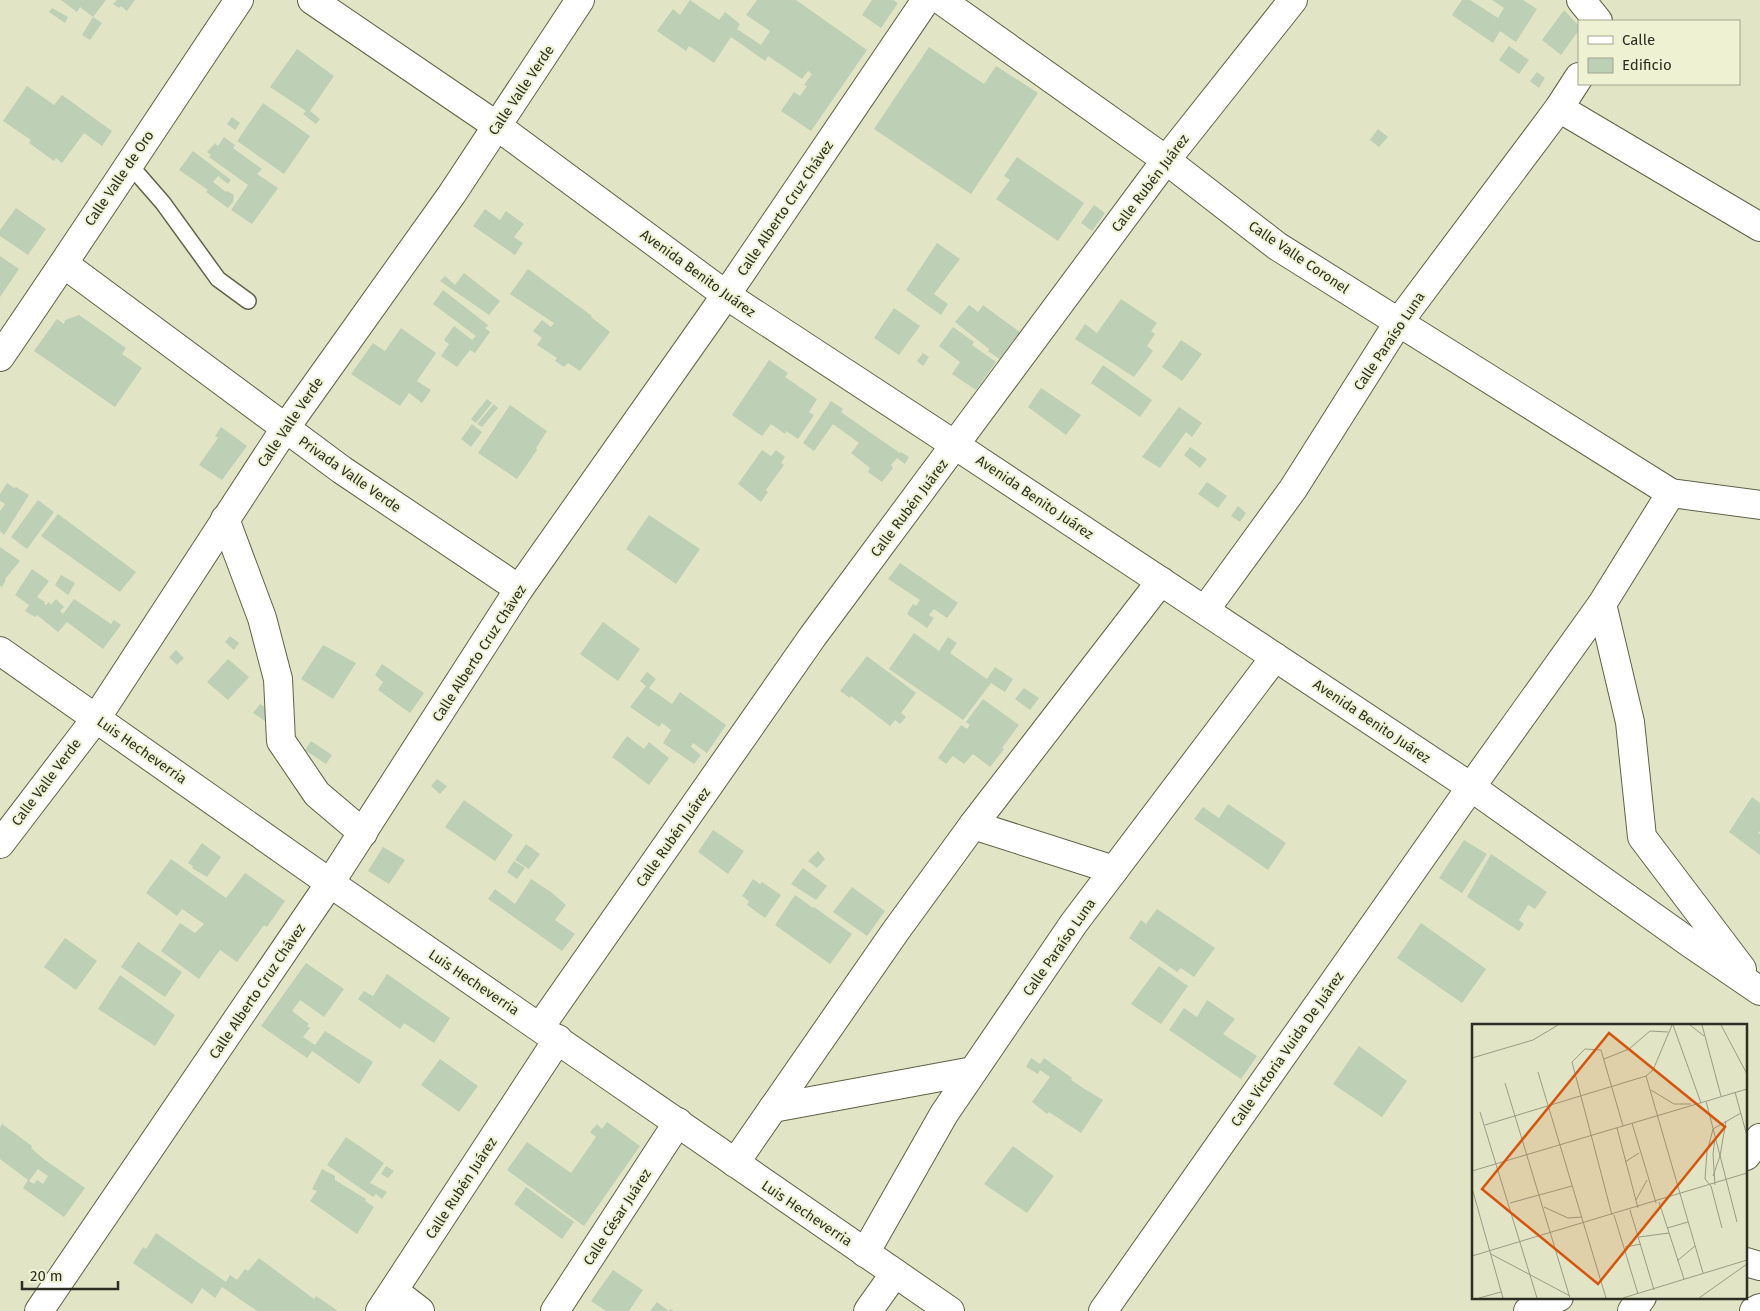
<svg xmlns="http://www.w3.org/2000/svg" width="1760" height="1311" viewBox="0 0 1760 1311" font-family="'Fira Sans',sans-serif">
	<rect width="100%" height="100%" fill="#e1e5c6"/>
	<g fill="#bdcfb5" fill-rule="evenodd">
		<path d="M61 0H106L93 17 80 7 77 12Z"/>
		<path d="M117 0H135L127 11 121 6 119 8 113 4Z"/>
		<path d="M690 0 719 20 725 12 740 24 737 29 761 45 770 31 746 15 757 0H796L867 50 811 131 781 111 794 92 800 96 807 86 804 85 812 74 808 71 802 79 768 56 765 61 731 37 714 63 689 46 686 51 657 31 673 9 680 15Z"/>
		<path d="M872 0H893L898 3 881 28 862 15Z"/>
		<path d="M1462 0H1470L1498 18 1504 8 1492 0H1523L1537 9 1516 42 1500 31 1493 43 1452 15Z"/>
		<path d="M52 8 68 17 65 23 49 12Z"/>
		<path d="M1564 10 1579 26V30L1561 55 1542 40Z"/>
		<path d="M93 17 102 23 90 40 82 35Z"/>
		<path d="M1509 46 1529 60 1519 74 1499 60Z"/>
		<path d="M929 47 984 84 996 66 1038 93 971 194 874 129Z"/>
		<path d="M297 49 334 76 310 111 320 119 316 124 303 114 306 111 270 87Z"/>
		<path d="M1537 72 1545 78 1539 88 1530 81Z"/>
		<path d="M27 86 54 105 62 95 112 131 102 146 84 133 62 163 56 158 54 161 29 143 31 140 3 121Z"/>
		<path d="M263 103 310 136 284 174 237 141Z"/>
		<path d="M232 117 240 123 235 130 227 124Z"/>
		<path d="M1378 129 1388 137 1379 147 1370 140Z"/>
		<path d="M224 137 235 145 233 148 262 169 257 174 278 188 252 224 231 210 248 185 209 157 211 155 207 152 215 143 218 146Z"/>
		<path d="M193 151 231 180 228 184 218 176 213 182 226 192 227 191 234 195 233 202 228 208 206 192 208 190 179 170Z"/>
		<path d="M1017 157 1084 203 1058 241 996 199 1010 180 1004 176Z"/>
		<path d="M1094 205 1105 213 1092 231 1081 223Z"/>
		<path d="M16 208 46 229 28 255 0 236V230Z"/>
		<path d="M485 209 500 220 506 211 524 224 514 237 523 243 515 255 473 226Z"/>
		<path d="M937 243 960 259 934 294 948 304 941 315 906 290Z"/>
		<path d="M0 256 19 269 0 297Z"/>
		<path d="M528 269 592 316 591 317 610 332 580 371 568 363 564 367 555 361 557 358 537 345 542 338 533 331 542 320 551 327 554 323 510 294Z"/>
		<path d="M464 273 500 301 489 315 440 281 445 276 455 285Z"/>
		<path d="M443 290 488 325 485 328 490 332 475 353 470 350 457 367 441 356 449 344 444 340 454 326 472 340 476 336 433 304Z"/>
		<path d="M1121 299 1157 323 1151 331 1155 334 1147 346 1153 351 1134 377 1075 339 1085 324 1097 333Z"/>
		<path d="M969 305 978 312 983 305 1021 333 1002 361 988 351 989 349 955 322Z"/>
		<path d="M894 308 920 326 899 355 874 338Z"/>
		<path d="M79 315 126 348 122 354 142 368 115 407 34 351 57 319 64 324 65 320Z"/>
		<path d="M953 327 974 342 972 345 996 362 976 390 952 374 960 362 939 346Z"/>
		<path d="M401 328 436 353 417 381 431 390 422 403 409 393 400 406 351 374 373 343 385 351Z"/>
		<path d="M1181 340 1202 354 1182 381 1162 367Z"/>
		<path d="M923 353 929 357 923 366 917 361Z"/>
		<path d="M769 360 788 373 785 377 817 399 809 412 814 415 798 439 786 431 785 434 771 424 762 436 732 415Z"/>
		<path d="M1103 365 1152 400 1140 417 1091 383Z"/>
		<path d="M1041 388 1081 415 1066 435 1028 407Z"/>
		<path d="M487 399 492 403 476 423 471 419Z"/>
		<path d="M831 401 843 409 841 412 868 431 900 453 901 452 909 457 905 464 897 458 891 465 893 468 882 482 868 472 870 468 851 453 859 443 833 424 814 451 803 443Z"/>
		<path d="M494 404 498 408 482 427 477 424Z"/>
		<path d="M510 405 547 431 536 448 537 450 517 479 478 453Z"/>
		<path d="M1179 407 1202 423 1192 437 1186 432 1160 468 1142 457Z"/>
		<path d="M472 424 482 432 471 447 461 439Z"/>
		<path d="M221 427 247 446 222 480 199 465 218 438 215 436Z"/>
		<path d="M1190 447 1207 459 1200 468 1184 455Z"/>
		<path d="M762 450 771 456 776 450 785 457 781 463 784 465 766 490 768 492 761 502 738 484Z"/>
		<path d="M1207 482 1227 496 1218 508 1198 494Z"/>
		<path d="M7 483 14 488 16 487 29 495 4 535 0 531V511L5 504 0 501V494Z"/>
		<path d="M38 500 54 512 27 549 11 537Z"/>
		<path d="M1238 506 1246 513 1240 522 1231 516Z"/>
		<path d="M58 514 136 572 120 592 41 536Z"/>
		<path d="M649 515 700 549 676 584 626 549Z"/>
		<path d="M0 547 20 561 5 579 6 580 2 587 0 586Z"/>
		<path d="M900 563 958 603 947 618 934 609 929 615 934 618 927 628 907 614 913 604 916 606 920 600 888 579Z"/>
		<path d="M32 569 49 581 37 597 45 602 44 604 46 605 49 602 51 605 56 599 64 607 60 611 63 614 74 599 111 624 114 620 121 625 103 649 67 622 58 632 37 615 35 617 25 611 29 605 15 595Z"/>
		<path d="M61 575 75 583 68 595 55 585Z"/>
		<path d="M603 622 640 649 618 681 580 654Z"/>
		<path d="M914 633 939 651 948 637 957 643 950 653 987 679 995 667 1013 679 1005 692 991 683 963 720 889 669Z"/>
		<path d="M230 636 239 643 234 650 225 642Z"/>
		<path d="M323 645 356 663 333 699 301 679Z"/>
		<path d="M176 650 184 658 177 665 169 657Z"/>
		<path d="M867 656 916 693 901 713 906 717 900 724 895 720 890 726 851 696 850 698 840 691Z"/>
		<path d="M228 659 249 677 228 700 207 682Z"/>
		<path d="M382 664 424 693 410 713 378 690 383 682 375 675Z"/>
		<path d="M647 672 656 679 649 688 672 704 680 692 726 725 707 753 693 743 691 747 701 755 694 764 663 743 671 730 662 723 659 727 630 707 646 686 640 681Z"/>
		<path d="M1024 688 1039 698 1030 710 1015 699Z"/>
		<path d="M983 699 1019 725 1002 748 1004 749 990 767 973 754 964 764 953 756 946 764 938 758 961 725 967 729 970 725 966 722Z"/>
		<path d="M260 704 277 715 271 725 253 713Z"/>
		<path d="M627 736 644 749 649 742 669 758 649 785 612 757Z"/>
		<path d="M311 741 332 755 326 764 305 750Z"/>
		<path d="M437 779 447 786 440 794 431 786Z"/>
		<path d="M1752 797 1760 803V831L1758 833 1760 834V855L1729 832Z"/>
		<path d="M464 800 513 835 495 861 445 827Z"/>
		<path d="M1228 804 1286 843 1268 870 1194 819 1203 807 1219 818Z"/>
		<path d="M713 830 744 851 728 874 698 852Z"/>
		<path d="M1464 840 1487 854 1462 893 1439 878Z"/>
		<path d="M202 843 221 857 207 877 192 868 193 866 188 863Z"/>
		<path d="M526 844 540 854 529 869 515 860Z"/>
		<path d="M383 847 405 860 389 884 368 871Z"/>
		<path d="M818 851 825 859 817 868 808 861Z"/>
		<path d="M1491 854 1547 892 1535 909 1528 905 1519 920 1524 924 1519 931 1467 897Z"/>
		<path d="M171 859 226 898 245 873 285 901 267 927 264 925 237 962 220 950 199 979 161 951 180 923 195 933 204 924 182 909 177 916 146 893Z"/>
		<path d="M514 861 525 868 517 879 507 872Z"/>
		<path d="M803 868 827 886 816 900 791 884Z"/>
		<path d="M531 879 551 892 566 905 555 920 575 934 562 951 488 899 495 889 515 904Z"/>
		<path d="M753 879 760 884 762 882 781 895 765 918 747 905 749 901 742 896Z"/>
		<path d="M852 887 885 911 867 936 833 912Z"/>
		<path d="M795 895 813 908 814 907 852 934 830 964 775 925Z"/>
		<path d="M1157 909 1215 948 1194 977 1181 968 1177 972 1129 938 1141 920 1146 924Z"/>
		<path d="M1421 923 1486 969 1462 1003 1397 958Z"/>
		<path d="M65 938 97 961 76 990 44 967Z"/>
		<path d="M138 942 182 972 165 997 121 967Z"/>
		<path d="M306 963 344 989 324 1017 300 1000 292 1011 309 1024 307 1026 310 1028 303 1037 315 1045 325 1031 373 1062 359 1084 312 1051 307 1058 261 1026Z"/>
		<path d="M1159 966 1188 986 1161 1024 1131 1004Z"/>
		<path d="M387 974 450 1018 434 1043 404 1023 400 1029 358 999 364 991 373 996Z"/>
		<path d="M120 975 175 1015 155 1046 98 1009Z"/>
		<path d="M1207 1000 1235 1019 1223 1034 1257 1056 1241 1079 1169 1030 1184 1008 1197 1017Z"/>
		<path d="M1359 1046 1407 1081 1382 1117 1333 1084Z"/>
		<path d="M1031 1058 1040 1064 1044 1058 1072 1078 1071 1080 1083 1088 1103 1100 1081 1133 1049 1112 1047 1114 1032 1102 1050 1077 1040 1070 1038 1074 1026 1067Z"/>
		<path d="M440 1059 478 1086 459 1112 421 1085Z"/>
		<path d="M607 1122 640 1146 584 1226 507 1170 527 1142 571 1173 596 1137 590 1132 597 1124 602 1129Z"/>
		<path d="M2 1124 32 1146 31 1148 45 1160 85 1188 64 1217 23 1188 28 1180 0 1159V1128ZM38 1169 48 1176 43 1184 37 1180 34 1184 29 1181Z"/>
		<path d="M346 1137 384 1163 370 1183 387 1192 382 1199 376 1194 373 1197 327 1165Z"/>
		<path d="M1013 1146 1054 1176 1027 1213 984 1184Z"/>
		<path d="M386 1166 394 1171 388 1178 381 1174Z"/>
		<path d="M322 1169 335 1176V1180L366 1199 365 1201 374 1207 357 1234 310 1201 317 1191 312 1189Z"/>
		<path d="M526 1187 574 1222 562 1239 514 1204Z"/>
		<path d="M156 1233 226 1282 230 1275 237 1280 245 1269 248 1271 259 1258 314 1299 316 1296 338 1311H257L222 1287 215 1298 202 1288 192 1304 133 1263 143 1247 146 1249Z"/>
		<path d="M613 1270 643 1290 629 1311H606L591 1301Z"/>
		<path d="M657 1302 669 1311 670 1309 674 1311H650Z"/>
	</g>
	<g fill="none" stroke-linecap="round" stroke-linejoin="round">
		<g stroke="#5f6247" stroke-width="18">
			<path id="lane" d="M129 164 163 203 218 279 248 301"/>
		</g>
		<g stroke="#5f6247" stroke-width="30">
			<g id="street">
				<path d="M312 0 497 126 726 295 955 445 1471 787 1690 943 1760 991"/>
				<path d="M941 0 1166 160 1277 246 1671 493 1760 505"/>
				<path d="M1581 0 1598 21"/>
				<path d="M1559 108 1760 227"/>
				<path d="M64 264 342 470 519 589"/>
				<path d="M0 357C81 239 159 119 239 0"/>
				<path d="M225 519 262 618 278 679 281 741 317 794 363 833"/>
				<path d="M1602 604 1630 722 1642 837 1742 969"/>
				<path d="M1205 610 1293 489 1398 323 1559 108 1579 77"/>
				<path d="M973 825 1114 870"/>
				<path d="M0 844 97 717 286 427 452 194 580 0"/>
				<path d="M540 1027 813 636 1166 160 1293 0"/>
				<path d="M773 1108 973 1071"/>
				<path d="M735 1163 895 932 973 825 1161 581"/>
				<path d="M865 1253 944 1114 1074 923 1275 657"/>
				<path d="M1746 1262 1760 1266"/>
				<path d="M394 1291 420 1311"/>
				<path d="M39 1311 330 883 519 589 726 295 926 0"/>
				<path d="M380 1311 558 1039"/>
				<path d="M555 1311 678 1122"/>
				<path d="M868 1311 895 1273"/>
				<path d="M1103 1311 1471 787 1602 604 1671 493"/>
				<path d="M1528 1311 1559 1297"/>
				<path d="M1754 1311 1760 1308"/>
			</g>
		</g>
		<g stroke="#5f6247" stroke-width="30">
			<g id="secondary">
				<path d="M0 651 330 883 950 1311"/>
				<path d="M1746 1156 1760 1138"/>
				<path d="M1632 1311 1642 1297"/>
			</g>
		</g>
		<use href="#lane" stroke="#fff" stroke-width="15"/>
		<use href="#street" stroke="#fff" stroke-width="28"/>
		<use href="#secondary" stroke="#fff" stroke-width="28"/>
	</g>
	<g text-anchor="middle" stroke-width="4" stroke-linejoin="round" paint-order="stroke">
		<g font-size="14" fill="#2c2e22" stroke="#eef2d3">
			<text transform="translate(521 90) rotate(-56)" y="5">Calle Valle Verde</text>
			<text transform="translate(119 178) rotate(-56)" y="5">Calle Valle de Oro</text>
			<text transform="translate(1150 183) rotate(-53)" y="5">Calle Rubén Juárez</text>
			<text transform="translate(785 208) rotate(-56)" y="5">Calle Alberto Cruz Chávez</text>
			<text transform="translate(1299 257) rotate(34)" y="5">Calle Valle Coronel</text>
			<text transform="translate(698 273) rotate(36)" y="5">Avenida Benito Juárez</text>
			<text transform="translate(1389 341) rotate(-56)" y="5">Calle Paraíso Luna</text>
			<text transform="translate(290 422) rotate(-56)" y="5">Calle Valle Verde</text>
			<text transform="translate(350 474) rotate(35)" y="5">Privada Valle Verde</text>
			<text transform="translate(1035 497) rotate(34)" y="5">Avenida Benito Juárez</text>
			<text transform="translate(909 508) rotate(-53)" y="5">Calle Rubén Juárez</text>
			<text transform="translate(479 653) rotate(-57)" y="5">Calle Alberto Cruz Chávez</text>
			<text transform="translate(1372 721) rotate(34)" y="5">Avenida Benito Juárez</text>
			<text transform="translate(142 750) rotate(35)" y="5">Luis Hecheverria</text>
			<text transform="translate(46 782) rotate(-53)" y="5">Calle Valle Verde</text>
			<text transform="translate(673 837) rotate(-55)" y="5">Calle Rubén Juárez</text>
			<text transform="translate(1059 947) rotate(-55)" y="5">Calle Paraíso Luna</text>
			<text transform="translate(474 982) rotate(34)" y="5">Luis Hecheverria</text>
			<text transform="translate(257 991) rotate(-56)" y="5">Calle Alberto Cruz Chávez</text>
			<text transform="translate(1287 1049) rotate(-55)" y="5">Calle Victoria Vuida De Juárez</text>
			<text transform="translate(461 1188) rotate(-57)" y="5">Calle Rubén Juárez</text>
			<text transform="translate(807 1213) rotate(34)" y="5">Luis Hecheverria</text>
			<text transform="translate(617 1217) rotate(-57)" y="5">Calle César Juárez</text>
		</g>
	</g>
	<g transform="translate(1472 1024)">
		<rect width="275" height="275" fill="#e1e5c6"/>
		<path fill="none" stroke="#999c84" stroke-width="1" d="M201 1 229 79M218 1 232 12M230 1 249 72M249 1 275 50M0 34 61 16 86 1M132 35 157 25 178 7 196 8M66 48 134 274M174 52 231 249M33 59 98 274M179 66 202 80H219M263 68 275 112M234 77 265 198M8 88 65 274M160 99 184 179M13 101 174 52 181 46 200 1M145 104 166 184M153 138 167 129M0 147 275 65M241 152 248 132 254 97M243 161 241 130 243 115M0 164 31 274M164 176 175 156M187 178 212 255M38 179 100 162M72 183 96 194 110 193M158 186 182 266M140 191 100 38 113 25 129 26 151 102M142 191 166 270M195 204 216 198M250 204 239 162 233 155 235 128 241 105 269 89M167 213 197 209M153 223 169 220M19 230 98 272M0 232 275 149M205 237 223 222M7 274 29 268M151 274 275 236M227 274 275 240"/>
		<path fill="#d5550e" fill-opacity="0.15" stroke="#d5550e" stroke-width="2.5" d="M137 9 253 103 126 260 10 165Z"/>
		<rect width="275" height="275" fill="none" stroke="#2c2e22" stroke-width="2.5"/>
	</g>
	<rect x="1578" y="20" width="162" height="65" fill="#eef2d3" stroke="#a0a48c"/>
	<rect x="1588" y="36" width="25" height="8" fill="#ffffff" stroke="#a0a48c"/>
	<text x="1622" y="45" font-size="15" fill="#2c2e22">Calle</text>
	<rect x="1588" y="58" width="25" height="15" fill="#bdcfb5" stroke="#a0a48c"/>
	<text x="1622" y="70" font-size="15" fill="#2c2e22">Edificio</text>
	<path d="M22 1281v8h96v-8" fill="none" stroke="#2c2e22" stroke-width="2.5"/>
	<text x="30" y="1281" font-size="15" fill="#2c2e22" stroke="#eef2d3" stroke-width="4" paint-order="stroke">20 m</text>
</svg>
